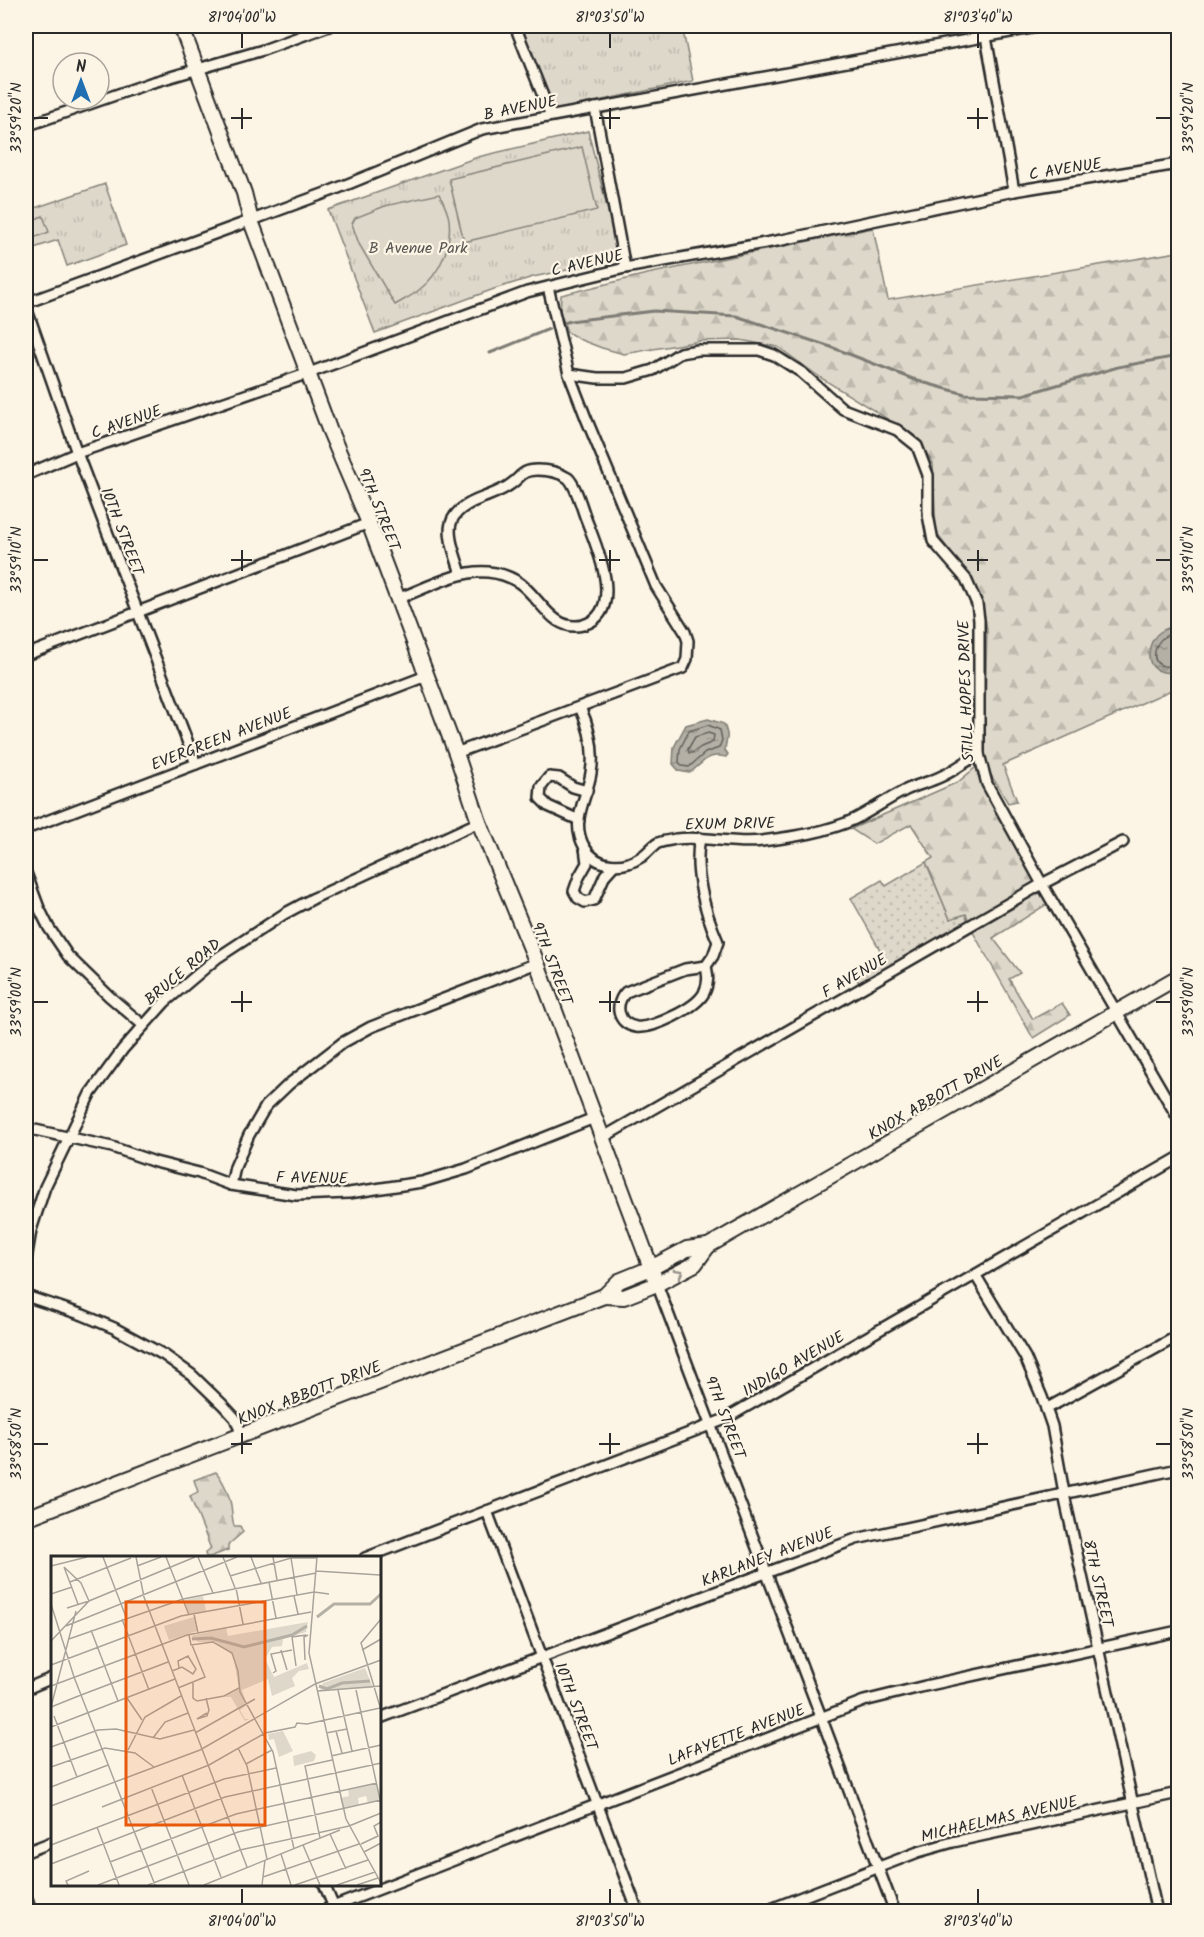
<svg xmlns="http://www.w3.org/2000/svg" width="1204" height="1937" viewBox="0 0 1204 1937" font-family="Kalam,sans-serif">
	<defs>
		<pattern id="grass-dots" width="8" height="8" patternUnits="userSpaceOnUse" patternTransform="scale(1.5)"><rect width="8" height="8" fill="#ded8ca"/><path d="M2 2h.1M6 6h.1" fill="none" stroke="#bfbaae" stroke-width="1.8" stroke-linecap="round"/></pattern>
		<pattern id="forest-firs" width="22" height="20" patternUnits="userSpaceOnUse" patternTransform="scale(1.5)"><rect width="22" height="20" fill="#ded8ca"/><path d="M5 1l3.5 6h-7zM16 11l3.5 6h-7z" fill="#bfbaae"/></pattern>
		<pattern id="park-tufts" width="24" height="20" patternUnits="userSpaceOnUse" patternTransform="scale(1.5)"><rect width="24" height="20" fill="#ded8ca"/><path d="M3 7l-1-3M5 7V3M7 7l1-3M15 17l-1-3M17 17v-4M19 17l1-3" fill="none" stroke="#bfbaae"/></pattern>
		<pattern id="water-ripples" width="26" height="14" patternUnits="userSpaceOnUse" patternTransform="scale(1.5)"><rect width="26" height="14" fill="#b4b0a5"/><path d="M2 4q2-2 4 0t4 0M15 11q2-2 4 0t4 0" fill="none" stroke="#938f87"/></pattern>
	</defs>
	<rect width="100%" height="100%" fill="#fcf5e5"/>
	<filter id="ink" filterUnits="userSpaceOnUse"><feTurbulence type="fractalNoise" baseFrequency=".0167" numOctaves="2"/><feDisplacementMap in="SourceGraphic" scale="12" xChannelSelector="R" yChannelSelector="G"/><feConvolveMatrix kernelMatrix="1 2 1 2 8 2 1 2 1" color-interpolation-filters="sRGB"/></filter>
	<g filter="url(#ink)">
		<path fill="url(#grass-dots)" stroke="#84827a" stroke-width="1.5" d="M926 862 950 919 965 913 970 926 862 988 854 974 884 957 851 898 882 880 886 886Z"/>
		<g fill="url(#forest-firs)" stroke="#84827a" stroke-width="1.5">
			<path d="M873 228 888 300 1178 252V687L1003 765 1017 801 1008 803 986 767 984 750 987 629 982 601 969 576 936 533 933 463 915 436 821 378 778 347 740 340 700 341 624 354 602 348 581 340 567 332 560 311 561 295 647 274Z"/>
			<path d="M981 763 1052 901 993 938 1020 973 1009 979 1033 1019 1062 1003 1070 1015 1033 1038 974 934 966 914 950 919 926 862 933 858 911 824 874 844 851 829 958 782Z"/>
			<path d="M216 1472C223 1480 229 1494 231 1505 232 1512 232 1519 234 1526H240L243 1532 228 1545V1550L210 1557H206L205 1553 211 1549 190 1496 198 1492 194 1480Z"/>
		</g>
		<g fill="url(#park-tufts)" stroke="#84827a" stroke-width="1.5">
			<path d="M519 26H682L693 81 555 110 552 109Z"/>
			<path d="M588 131 620 259 533 277 494 289 375 333 328 210 478 157Z"/>
			<path d="M105 184 126 245 67 266 58 240 34 248 30 238 26 239V211Z"/>
		</g>
		<g fill="#ded8ca" stroke="#84827a" stroke-width="1.5">
			<path d="M582 147 597 210 464 242 449 179Z"/>
			<path d="M439 194C443 202 448 211 449 220 452 246 440 274 419 290 412 296 403 300 395 305L359 244 352 224 355 218 385 206Z"/>
			<path d="M43 216 49 232 36 237 30 221Z"/>
		</g>
		<g fill="url(#water-ripples)" stroke="#7d7b74" stroke-width="1.5">
			<path d="M1173 626H1178V671C1172 672 1166 674 1160 671 1143 665 1148 640 1160 632 1164 629 1169 628 1173 626Z"/>
			<path d="M708 719 724 724C730 740 726 737 725 750L728 754 726 757C723 757 719 755 716 756 705 756 698 768 689 773L679 771 673 764 674 747 686 725Z"/>
		</g>
		<g fill="none" stroke-linecap="round" stroke-linejoin="round">
			<g stroke="#62605c" stroke-width="1.5">
				<path d="M1178 632C1174 633 1168 634 1164 637 1155 643 1149 662 1163 666 1168 667 1174 666 1178 666"/>
				<path d="M708 725 720 730 722 740 719 748 705 753 689 767 682 766 679 762 680 749 689 731Z"/>
				<path d="M708 733 714 735 713 742 701 747 692 753H689L688 749 695 737Z"/>
			</g>
			<g stroke="#7d7b74" stroke-width="3">
				<path d="M564 323 570 321 654 311 736 316 831 347 918 381 965 394 1023 395 1118 367 1178 356"/>
				<path d="M490 353 549 329"/>
			</g>
			<g stroke="#2b2b2b" stroke-width="14">
				<g id="minor">
					<path d="M515 26 551 116"/>
					<path d="M984 26 1014 191"/>
					<path d="M595 108 625 268"/>
					<path d="M26 126 150 83 263 50 329 26"/>
					<path d="M548 287 569 374 597 378H626L653 370 680 353 698 350H759L774 355 801 372 843 409 897 430 917 446 928 475V515L933 541 966 579 977 604 979 620V754L987 784 1042 884 1178 1118"/>
					<path d="M26 303 331 191 482 129 1043 26"/>
					<path d="M26 307 77 453 196 764"/>
					<path d="M26 475 77 453 309 373 527 292 625 268 782 240 1014 191 1178 164"/>
					<path d="M397 599C424 589 460 569 488 572 499 573 509 576 518 582 539 595 552 633 583 625 627 612 596 545 586 519 582 509 576 485 568 478 559 472 547 470 537 470 522 470 521 477 511 484 502 491 492 494 482 498 436 515 450 537 461 574"/>
					<path d="M26 655 369 523"/>
					<path d="M580 707C590 729 595 750 591 773 587 799 569 822 585 848 597 868 623 869 641 857 647 854 652 846 658 843 663 841 671 840 676 839 705 835 733 845 762 841 792 837 828 832 855 819 871 811 886 800 902 792 914 785 928 783 940 777 954 771 966 761 979 754"/>
					<path d="M456 753 683 668 687 659 688 641 685 632 656 586 586 418 569 374"/>
					<path d="M579 820 548 806 540 798 541 787 549 777 559 778 573 787 587 791"/>
					<path d="M26 829 426 676"/>
					<path d="M700 838C693 871 705 912 718 942L713 956 706 966C708 976 709 983 704 993 696 1008 653 1029 636 1027 617 1024 614 1004 626 992L685 969 706 966"/>
					<path d="M585 848 587 863 579 877 574 891 578 898 585 902 594 900 605 875 614 865"/>
					<path d="M26 873 39 908 49 928 68 956 109 996 143 1025"/>
					<path d="M26 1128 112 1147 155 1162 199 1173 231 1185 296 1195 349 1193 422 1182 466 1169 594 1118"/>
					<path d="M602 1138 1042 884 1123 842"/>
					<path d="M231 1185 235 1167 249 1135 266 1106 289 1084 342 1043 371 1027 537 963"/>
					<path d="M26 1260 31 1230 45 1187 90 1094 123 1049 165 1002 217 958 284 914 314 898 479 822"/>
					<path d="M976 1276 1025 1357 1042 1397 1052 1426 1066 1504 1157 1912"/>
					<path d="M657 1284 895 1912"/>
					<path d="M26 1296 83 1315 114 1328 164 1355 192 1375 223 1405 235 1418 242 1435"/>
					<path d="M1046 1409 1178 1336"/>
					<path d="M487 1511 638 1912"/>
					<path d="M365 1558 723 1420 1178 1158"/>
					<path d="M26 1689 52 1678"/>
					<path d="M380 1718 856 1539 1178 1469"/>
					<path d="M26 1852 52 1842"/>
					<path d="M324 1884 335 1910"/>
					<path d="M320 1912 864 1701 925 1686 1178 1631"/>
					<path d="M763 1912 918 1852 953 1842 1178 1793"/>
				</g>
			</g>
			<g stroke="#2b2b2b" stroke-width="16">
				<path id="secondary" d="M26 1899 30 1912"/>
			</g>
			<g stroke="#2b2b2b" stroke-width="18">
				<g id="primary">
					<path d="M181 26 244 193 251 221 329 429 369 523 456 753 479 822 537 963 657 1284"/>
					<path d="M604 1296 624 1297 657 1284 695 1264 708 1246"/>
					<path d="M26 1518 604 1296 619 1281 651 1268 687 1249 708 1246 1178 977"/>
				</g>
			</g>
			<use href="#minor" stroke="#fcf5e5" stroke-width="9"/>
			<use href="#secondary" stroke="#fcf5e5" stroke-width="12"/>
			<use href="#primary" stroke="#fcf5e5" stroke-width="14"/>
		</g>
		<defs><path id="oneway-chevron" d="M-2-3.5L2.5 0L-2 3.5" fill="none" stroke-width="1.6" stroke-linecap="round" stroke-linejoin="round" transform="scale(1.5)"/></defs>
		<use stroke="#949088" href="#oneway-chevron" transform="translate(679 1273) rotate(-29)"/>
	</g>
	<path fill="none" stroke="#2b2b2b" stroke-width="2" d="M242 33V48M610 33V48M978 33V48M242 108V129M610 108V129M978 108V129M33 118H48M231 118H252M599 118H620M967 118H988M1156 118H1171M242 550V571M610 550V571M978 550V571M33 560H48M231 560H252M599 560H620M967 560H988M1156 560H1171M242 991V1012M610 991V1012M978 991V1012M33 1002H48M231 1002H252M599 1002H620M967 1002H988M1156 1002H1171M242 1433V1454M610 1433V1454M978 1433V1454M33 1444H48M231 1444H252M599 1444H620M967 1444H988M1156 1444H1171M242 1889V1904M610 1889V1904M978 1889V1904"/>
	<g text-anchor="middle" stroke-width="4.5" stroke-linejoin="round" paint-order="stroke">
		<g font-size="16" fill="#2b2b2b" stroke="#fcf5e5">
			<text transform="translate(520 107) rotate(-11)" y="6">B AVENUE</text>
			<text transform="translate(1065 168) rotate(-9)" y="6">C AVENUE</text>
			<text transform="translate(587 262) rotate(-13)" y="6">C AVENUE</text>
			<text transform="translate(126 421) rotate(-19)" y="6">C AVENUE</text>
			<text transform="translate(380 509) rotate(68)" y="6">9TH STREET</text>
			<text transform="translate(123 531) rotate(69)" y="6">10TH STREET</text>
			<text transform="translate(965 691) rotate(-92)" y="6">STILL HOPES DRIVE</text>
			<text transform="translate(221 738) rotate(-21)" y="6">EVERGREEN AVENUE</text>
			<text transform="translate(730 823) rotate(-1)" y="6">EXUM DRIVE</text>
			<text transform="translate(553 963) rotate(69)" y="6">9TH STREET</text>
			<text transform="translate(182 971) rotate(-40)" y="6">BRUCE ROAD</text>
			<text transform="translate(854 975) rotate(-30)" y="6">F AVENUE</text>
			<text transform="translate(935 1097) rotate(-30)" y="6">KNOX ABBOTT DRIVE</text>
			<text transform="translate(312 1177) rotate(1)" y="6">F AVENUE</text>
			<text transform="translate(793 1363) rotate(-30)" y="6">INDIGO AVENUE</text>
			<text transform="translate(309 1392) rotate(-21)" y="6">KNOX ABBOTT DRIVE</text>
			<text transform="translate(726 1417) rotate(69)" y="6">9TH STREET</text>
			<text transform="translate(767 1556) rotate(-21)" y="6">KARLANEY AVENUE</text>
			<text transform="translate(1099 1583) rotate(77)" y="6">8TH STREET</text>
			<text transform="translate(577 1706) rotate(69)" y="6">10TH STREET</text>
			<text transform="translate(736 1734) rotate(-21)" y="6">LAFAYETTE AVENUE</text>
			<text transform="translate(999 1818) rotate(-13)" y="6">MICHAELMAS AVENUE</text>
		</g>
		<g font-size="16" fill="#585653" stroke="#fcf5e5">
			<text x="418" y="253">B Avenue Park</text>
		</g>
	</g>
	<g transform="translate(51 1556)">
		<rect width="330" height="330" fill="#fcf5e5"/>
		<path d="M257 66 255 76 232 83 231 90 221 91 214 103 223 121 256 107 258 113 248 115 241 122 244 130 221 140 217 123 191 134 196 149 189 154 194 163H198L194 165 180 141H173L188 133 182 99 164 86H147L140 80 175 72 177 80Z" fill="#ded8ca"/>
		<path d="M152 40 155 55 138 58 133 44ZM143 61 146 75 118 84 113 70ZM314 112 322 132 269 134 272 127ZM326 227 329 245 317 247 315 240 307 242 308 249 292 253 289 242 298 240 297 233Z" fill="#ded8ca"/>
		<path d="M232 175 242 195 228 201 223 183 218 184 217 178ZM260 195 265 199 263 205 243 210 242 200Z" fill="#ded8ca"/>
		<path fill="none" stroke="#b4b0a5" stroke-width="3" d="M266 61 283 48H319L330 38M141 83 160 82 193 91 241 79 256 70M268 130 276 133 291 127 319 125"/>
		<path fill="none" stroke="#a8a49b" stroke-width="1.5" d="M52 1 75 61M85 1 93 41 151 193M115 1 138 59M147 1 162 37M172 1 184 32M200 1 210 27M222 1 226 24M266 1 258 97 295 263 330 327M240 2 246 39M0 10 36 1M86 10 110 1M13 11 30 27 38 45 16 52M13 11 27 48M265 15 329 19M179 20 240 2H265M19 26 80 2M218 26 225 62M185 32 192 68M0 38 21 31M243 40 247 58M0 48 23 121 104 329M143 58 147 77M71 63 98 134M330 63 310 87 330 154M15 70 186 1M40 74 67 145M138 79 140 89 162 86 181 97 187 115 189 136 222 196 243 293M18 83 132 43 265 17M0 85 38 45 144 1M230 94 236 114M311 94 330 83M254 104 253 81 257 79M0 109 130 60 263 36 278 38M245 110 241 81 255 79M121 115 131 111 142 118 145 113 137 100 127 105 128 112M222 117 225 115 220 98 241 94M142 127V142L146 145 173 140 188 132M0 130 136 79 260 56M127 132 154 121 141 89M287 134 301 195M305 134 330 248M267 135 330 130M30 139 117 106M76 142 91 164M155 142 158 154 156 160 146 163 156 157M0 151 25 55M0 151 30 139M3 160 26 221M0 171 124 123M285 175 291 197M144 177 204 143M275 177 296 173M102 182 114 166 137 157M0 191 47 174 65 173 109 183 143 174M187 192 196 210 216 303M151 193 196 311M77 194 94 161 130 140M280 200 330 189M195 208 221 194M0 211 54 192 84 197 103 211M131 219 170 321M0 231 57 209M100 231 138 329M0 250 149 194 264 128 330 104M51 251 158 209 214 177 244 171 246 167 256 168 329 152M298 270 330 257M46 271 68 329M279 278 295 313M269 282 254 210 281 204M310 288 327 280 323 270 330 266M0 289 173 223 225 212M252 289 269 329M313 296 330 287M230 298 240 329M59 306 185 258 326 227M0 308 174 241 330 207M212 321 308 288M17 329 15 325 38 315M47 329 187 276 330 244M97 329 189 294 298 270M153 329 289 274M211 329 214 304M244 329 317 304M286 329 324 316M306 329 327 322"/>
		<path fill="#e8590c" fill-opacity="0.15" stroke="#e8590c" stroke-width="3" d="M75 46H214V269H75Z"/>
		<rect width="330" height="330" fill="none" stroke="#2b2b2b" stroke-width="3"/>
	</g>
	<rect width="1204" height="1937" fill="none" stroke="#fcf5e5" stroke-width="66"/>
	<g transform="translate(81 81)"><circle r="28" fill="#fcf5e5" stroke="#a8a49b" stroke-width="1.5"/>
	<path d="M0-4.5L10 22L0 15L-10 22Z" fill="#1f6fb2"/>
	<text y="-9" font-size="16" font-weight="bold" text-anchor="middle" fill="#2b2b2b">N</text>
	</g>
	<rect x="33" y="33" width="1138" height="1871" fill="none" stroke="#2b2b2b" stroke-width="2"/>
	<g font-size="15" text-anchor="middle" fill="#2b2b2b">
		<text x="242" y="22">81°04'00"W</text>
		<text x="610" y="22">81°03'50"W</text>
		<text x="978" y="22">81°03'40"W</text>
		<text transform="translate(16 118) rotate(-90)" y="5">33°59'20"N</text>
		<text transform="translate(1188 118) rotate(-90)" y="5">33°59'20"N</text>
		<text transform="translate(16 560) rotate(-90)" y="5">33°59'10"N</text>
		<text transform="translate(1188 560) rotate(-90)" y="5">33°59'10"N</text>
		<text transform="translate(16 1002) rotate(-90)" y="5">33°59'00"N</text>
		<text transform="translate(1188 1002) rotate(-90)" y="5">33°59'00"N</text>
		<text transform="translate(16 1444) rotate(-90)" y="5">33°58'50"N</text>
		<text transform="translate(1188 1444) rotate(-90)" y="5">33°58'50"N</text>
		<text x="242" y="1926">81°04'00"W</text>
		<text x="610" y="1926">81°03'50"W</text>
		<text x="978" y="1926">81°03'40"W</text>
	</g>
</svg>
